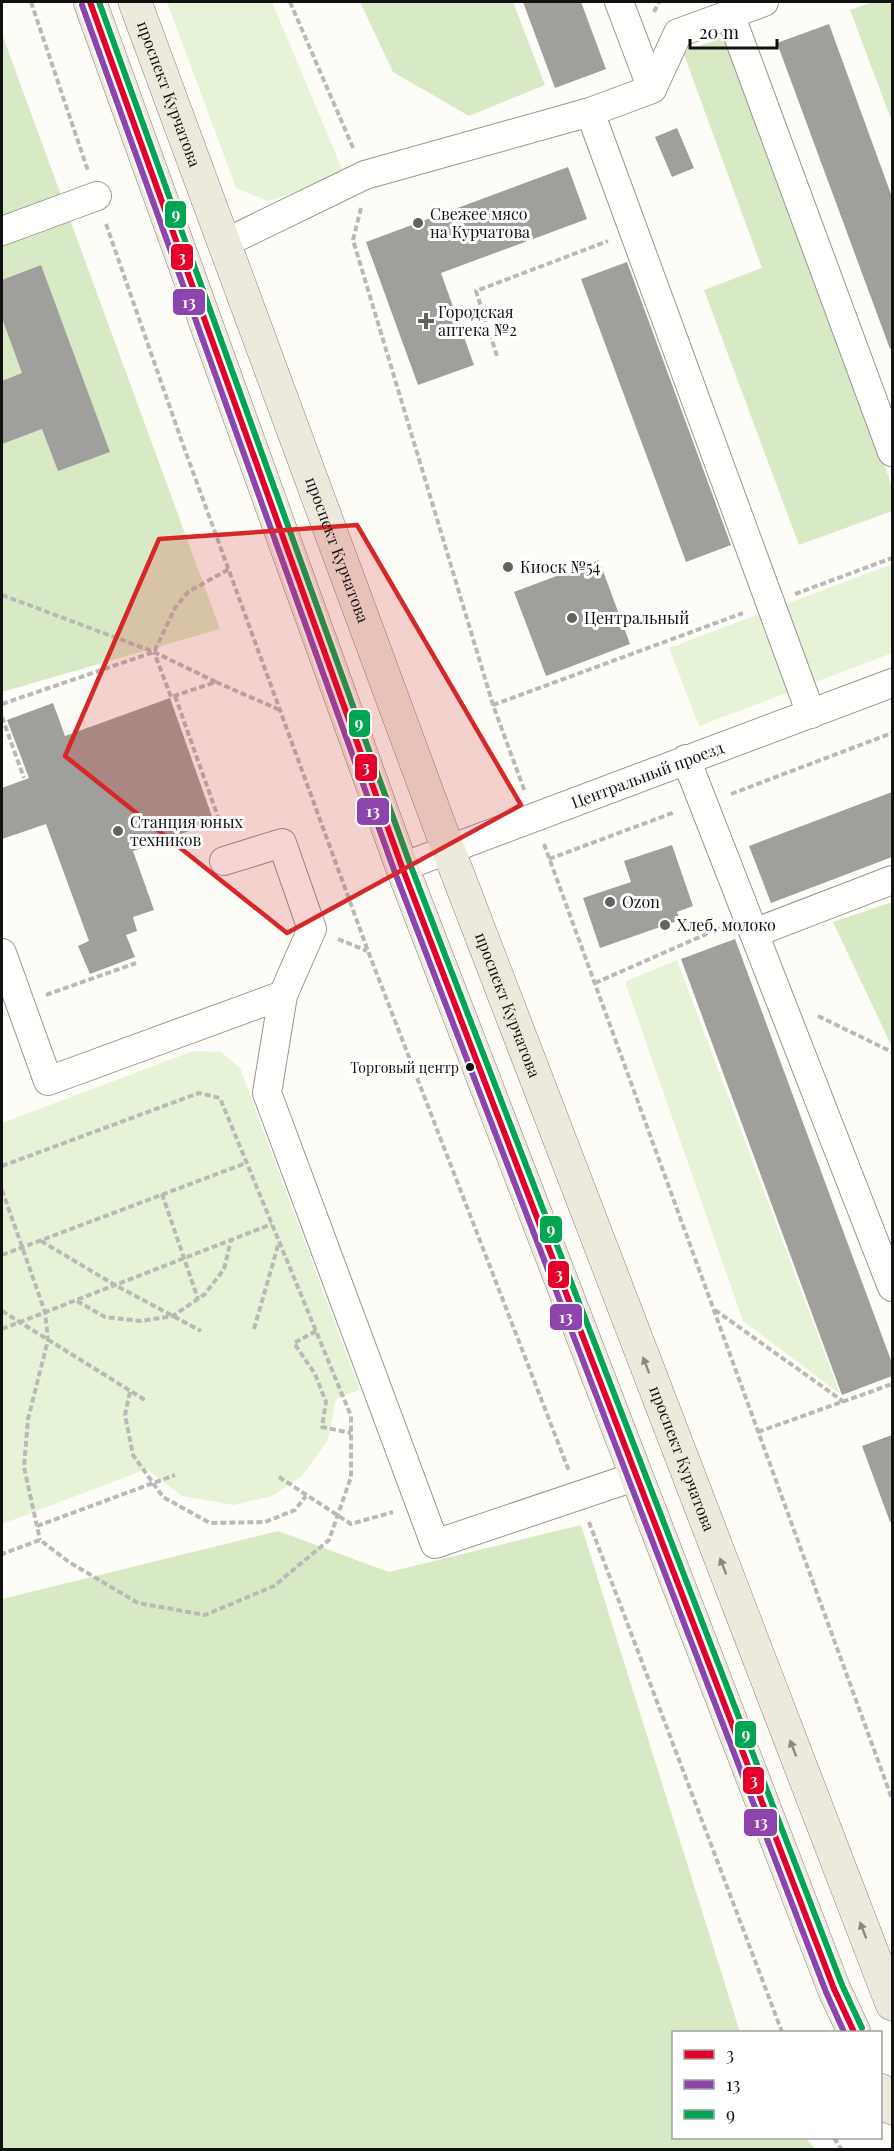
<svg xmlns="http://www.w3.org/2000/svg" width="894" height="2151" viewBox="0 0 894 2151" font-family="'Playfair Display',serif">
	<rect width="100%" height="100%" fill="#fdfcf7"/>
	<g fill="#e7f3d7">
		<path d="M167 2H272L345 176 268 201 236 188Z"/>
		<path d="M892 564V653L699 726 669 648Z"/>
		<path d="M677 960 840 1394 743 1321 625 982Z"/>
		<path d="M193 1051 221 1052 240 1068 360 1390 336 1399 328 1440 302 1476 272 1496 234 1505 182 1496 147 1469 2 1524V1123Z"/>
	</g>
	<g fill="#d8eac5">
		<path d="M360 2H513L545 85 469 116 393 72Z"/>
		<path d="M872 2H892V122L850 10Z"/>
		<path d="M2 34 220 629 2 692Z"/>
		<path d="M726 36 892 486V511L799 545 704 290 762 268 683 52Z"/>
		<path d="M892 902V1047L833 922Z"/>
		<path d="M581 1525 740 2032H674V2138H806L815 2149H2V1599L278 1531 389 1572Z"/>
	</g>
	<g fill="#a19f9c">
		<path d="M523 2H581L606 69 555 88Z"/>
		<path d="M829 24 892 197V348L890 349 777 43Z"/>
		<path d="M677 128 694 168 672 177 655 137Z"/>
		<path d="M568 167 587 219 441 273 474 365 418 385 366 242Z"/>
		<path d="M627 262 731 545 686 562 581 279Z"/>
		<path d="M41 265 110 452 58 471 42 429 2 444V381L22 373 2 318V280Z"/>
		<path d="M599 560 630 644 546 676 514 592Z"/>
		<path d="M170 698 214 822 133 851 154 910 133 917 137 931 126 935 135 957 90 974 78 946 89 941 46 824 2 839V788L29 778 7 720 53 703 65 736Z"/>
		<path d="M892 792V857L771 903 749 846Z"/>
		<path d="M672 845 693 906 677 912 680 920 600 948 583 898 631 882 624 861Z"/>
		<path d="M735 939 892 1363V1376L842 1395 681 959Z"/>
		<path d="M892 1435V1522H890L862 1446Z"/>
	</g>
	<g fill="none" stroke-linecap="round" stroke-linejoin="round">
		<g stroke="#979795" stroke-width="30">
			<g id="minor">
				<path d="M619 2 652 89"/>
				<path d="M730 14 892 452"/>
				<path d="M590 112 811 714"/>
				<path d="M2 231 97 196"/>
				<path d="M225 243 365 175 590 112 652 89 678 33 764 2"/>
				<path d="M686 759 892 1287"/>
				<path d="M224 861 282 843 312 929 283 995 267 1093 435 1544 637 1476"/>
				<path id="s1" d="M402 867 892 683"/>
				<path d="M754 933 892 880"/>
				<path d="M2 953 48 1081 283 995"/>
			</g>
		</g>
		<g stroke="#858482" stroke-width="34">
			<g id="major">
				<path d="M90 2 402 867 834 1989 854 2032"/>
				<path id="s2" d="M135 2 448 849 892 2004"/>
				<path d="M880 2090 892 2108"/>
			</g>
		</g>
		<g stroke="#b9b9b8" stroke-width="4" stroke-dasharray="6 3" stroke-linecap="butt">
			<path d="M31 2 88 171"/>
			<path d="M290 2 354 150"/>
			<path d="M654 12 659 2"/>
			<path d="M361 208 353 240 493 705 525 792"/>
			<path d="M106 224 182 442 368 951 569 1471"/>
			<path d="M497 356 476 291 608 241"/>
			<path d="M795 594 892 558"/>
			<path d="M2 595 154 652 216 682 171 697 154 652"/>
			<path d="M216 682 280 710"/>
			<path d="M175 696 223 831"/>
			<path d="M2 704 154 652 175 608 188 592 229 569"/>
			<path d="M493 705 743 613"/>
			<path d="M2 717 24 778"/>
			<path d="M731 794 892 733"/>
			<path d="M544 844 892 1799"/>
			<path d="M549 859 675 812"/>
			<path d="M338 939 367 951"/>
			<path d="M595 983 720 928"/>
			<path d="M46 995 136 963"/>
			<path d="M818 1016 892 1052"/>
			<path d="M2 1166 199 1093 220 1098 351 1416V1477L329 1540 274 1586 205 1615 138 1603 69 1562 40 1540 2 1554"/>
			<path d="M2 1190 45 1312 48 1340 28 1419 24 1467 40 1540"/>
			<path d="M162 1194 198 1299"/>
			<path d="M41 1241 115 1285 201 1331"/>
			<path d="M2 1255 246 1163"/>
			<path d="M77 1301 105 1317 141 1321 173 1316 205 1294 224 1269 231 1240"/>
			<path d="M715 1310 844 1402"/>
			<path d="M2 1311 145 1400"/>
			<path d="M2 1329 272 1224"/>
			<path d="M254 1329 279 1242"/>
			<path d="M316 1331 294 1343 315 1374 326 1402 322 1427 351 1433"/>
			<path d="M130 1392 125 1415 133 1455 163 1497 210 1523 265 1522 295 1510 306 1496"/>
			<path d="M758 1432 892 1384"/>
			<path d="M279 1477 351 1524 393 1512"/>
			<path d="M589 1522 782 2032"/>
			<path d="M37 1526 175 1475"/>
			<path d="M834 2138 842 2150"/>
		</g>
		<use href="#minor" stroke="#fffffe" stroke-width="28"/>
		<use href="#major" stroke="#ede9dc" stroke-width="33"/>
		<g stroke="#fff" stroke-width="10">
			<path id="bus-1" d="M90 2 402 867 834 1989 854 2032"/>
		</g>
		<g stroke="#fff" stroke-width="10">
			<path id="bus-2" d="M82 5 394 870 826 1992 844 2032"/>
		</g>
		<g stroke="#fff" stroke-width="10">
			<path id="bus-3" d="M99 2 410 864 842 1985 862 2028"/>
		</g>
		<use href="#bus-1" stroke="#e4002b" stroke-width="6"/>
		<use href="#bus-2" stroke="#8e44ad" stroke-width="6"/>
		<use href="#bus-3" stroke="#00a651" stroke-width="6"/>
	</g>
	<defs><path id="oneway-solid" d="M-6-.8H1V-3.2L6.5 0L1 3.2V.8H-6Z" transform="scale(1.5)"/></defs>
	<g fill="#8a8881">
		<use href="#oneway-solid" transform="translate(646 1365) rotate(-111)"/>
		<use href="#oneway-solid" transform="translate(723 1566) rotate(-111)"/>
		<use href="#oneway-solid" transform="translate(793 1748) rotate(-111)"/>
		<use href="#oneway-solid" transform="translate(863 1930) rotate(-111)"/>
	</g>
	<path fill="#d62828" fill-opacity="0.2" stroke="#d62828" stroke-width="4.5" stroke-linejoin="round" d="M357 525 521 805 287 933 65 756 159 539Z"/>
	<g fill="#646362" stroke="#fff" stroke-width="2">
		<circle cx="418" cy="223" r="6"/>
		<path d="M423 312h6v6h6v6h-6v6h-6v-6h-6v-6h6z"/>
		<circle cx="508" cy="567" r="6"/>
		<circle cx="572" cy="618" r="6"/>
		<circle cx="118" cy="831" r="6"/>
		<circle cx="610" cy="902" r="6"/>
		<circle cx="665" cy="925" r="6"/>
	</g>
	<circle fill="#111" stroke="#fff" stroke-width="2" cx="470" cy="1067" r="5"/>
	<g text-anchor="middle" stroke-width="6" stroke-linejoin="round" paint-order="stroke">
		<g font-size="14" fill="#111" stroke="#fff" text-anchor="end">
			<text x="459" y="1073">Торговый центр</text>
		</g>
		<g font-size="16" fill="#111" stroke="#fff">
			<text dy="6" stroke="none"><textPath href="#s2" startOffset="98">проспект Курчатова</textPath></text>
			<text dy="6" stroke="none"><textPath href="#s2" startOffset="584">проспект Курчатова</textPath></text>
			<text dy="6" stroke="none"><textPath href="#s1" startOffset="262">Центральный проезд</textPath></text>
			<text dy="6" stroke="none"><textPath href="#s2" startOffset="1070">проспект Курчатова</textPath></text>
			<text dy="6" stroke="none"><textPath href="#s2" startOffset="1556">проспект Курчатова</textPath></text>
		</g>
		<g font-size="16" fill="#111" stroke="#fff" text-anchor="start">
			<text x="430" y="220">Свежее мясо<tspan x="430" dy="18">на Курчатова</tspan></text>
			<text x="438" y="318">Городская<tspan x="438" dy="18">аптека №2</tspan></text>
			<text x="520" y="573">Киоск №54</text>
			<text x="584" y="624">Центральный</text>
			<text x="130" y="828">Станция юных<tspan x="130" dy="18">техников</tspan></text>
			<text x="622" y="908">Ozon</text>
			<text x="677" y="931">Хлеб, молоко</text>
		</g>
	</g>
	<g stroke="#fff" stroke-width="2">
		<rect x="164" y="200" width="23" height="29" rx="6" fill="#00a651"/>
		<rect x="170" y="243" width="24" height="28" rx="6" fill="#e4002b"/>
		<rect x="172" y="288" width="34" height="28" rx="6" fill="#8e44ad"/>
		<rect x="348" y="709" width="23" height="29" rx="6" fill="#00a651"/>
		<rect x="354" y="753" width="24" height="29" rx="6" fill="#e4002b"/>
		<rect x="356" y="797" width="34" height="29" rx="6" fill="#8e44ad"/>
		<rect x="539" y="1215" width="24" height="29" rx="6" fill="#00a651"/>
		<rect x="547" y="1260" width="23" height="29" rx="6" fill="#e4002b"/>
		<rect x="549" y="1303" width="34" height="28" rx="6" fill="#8e44ad"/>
		<rect x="734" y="1720" width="23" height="29" rx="6" fill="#00a651"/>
		<rect x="742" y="1766" width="23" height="29" rx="6" fill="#e4002b"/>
		<rect x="743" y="1808" width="35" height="29" rx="6" fill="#8e44ad"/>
	</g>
	<g font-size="16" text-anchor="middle" font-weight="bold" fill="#fff">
		<text x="176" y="220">9</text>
		<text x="182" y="263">3</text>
		<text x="189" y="308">13</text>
		<text x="359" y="729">9</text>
		<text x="366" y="773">3</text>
		<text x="373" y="817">13</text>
		<text x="551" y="1235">9</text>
		<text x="559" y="1280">3</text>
		<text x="566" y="1323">13</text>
		<text x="746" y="1740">9</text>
		<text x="754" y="1786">3</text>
		<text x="761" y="1828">13</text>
	</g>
	<rect width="894" height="2151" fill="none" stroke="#111111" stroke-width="6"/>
	<rect x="672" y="2031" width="210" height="108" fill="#ffffff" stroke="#a0a0a0" stroke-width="1.5"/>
	<rect x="684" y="2050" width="30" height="9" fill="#e4002b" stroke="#a0a0a0" stroke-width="1.5"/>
	<text x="726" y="2061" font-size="18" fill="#111111">3</text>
	<rect x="684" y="2080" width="30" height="9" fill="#8e44ad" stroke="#a0a0a0" stroke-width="1.5"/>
	<text x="726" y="2091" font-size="18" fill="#111111">13</text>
	<rect x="684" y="2110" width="30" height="9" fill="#00a651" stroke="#a0a0a0" stroke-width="1.5"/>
	<text x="726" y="2121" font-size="18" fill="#111111">9</text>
	<path d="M690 39v9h87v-9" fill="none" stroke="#111111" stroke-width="3"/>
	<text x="699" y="39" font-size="18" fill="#111111" stroke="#ffffff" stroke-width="4.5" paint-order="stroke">20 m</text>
</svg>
